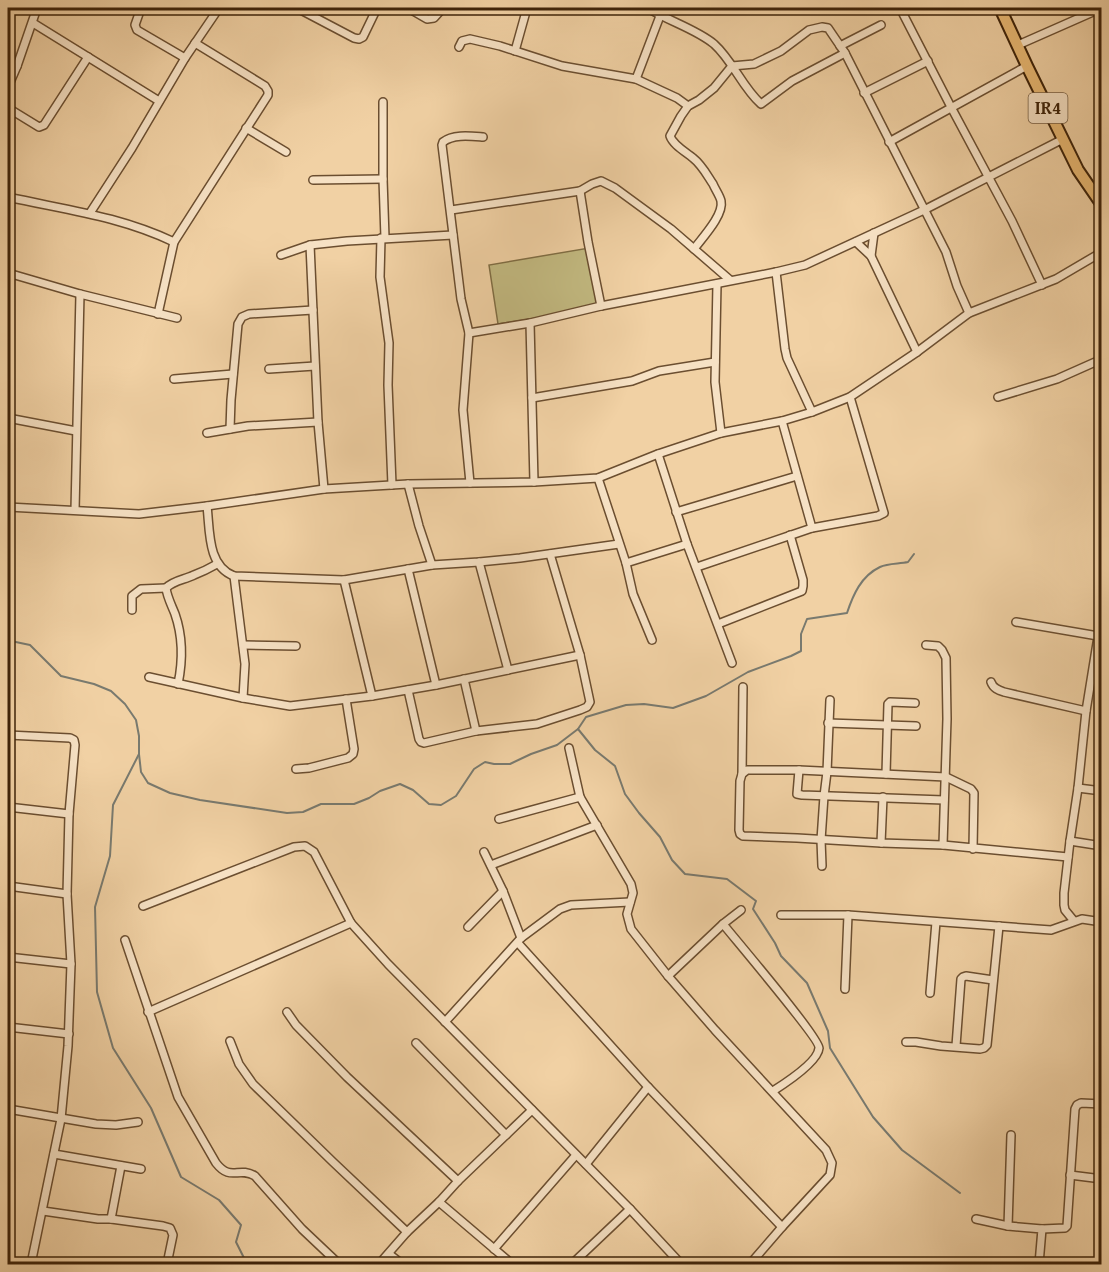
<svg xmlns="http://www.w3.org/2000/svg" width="1109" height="1272" viewBox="0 0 1109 1272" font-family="'Gentium Book Plus',serif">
	<rect width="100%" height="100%" fill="#f1d1a4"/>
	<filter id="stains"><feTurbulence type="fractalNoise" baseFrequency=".00333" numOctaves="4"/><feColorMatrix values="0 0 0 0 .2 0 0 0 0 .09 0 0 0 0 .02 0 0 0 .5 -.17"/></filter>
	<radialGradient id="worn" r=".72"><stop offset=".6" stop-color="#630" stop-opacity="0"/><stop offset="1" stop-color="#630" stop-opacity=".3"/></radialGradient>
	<path fill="#c2b980" stroke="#806e44" stroke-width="1.5" d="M589 248 598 308 498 324 489 265Z"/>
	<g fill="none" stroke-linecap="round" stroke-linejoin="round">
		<g stroke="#797a6f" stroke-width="2">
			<path d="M8 641H11L30 645 61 676 94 684 111 691 125 704 136 720 139 736V754L141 772 148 783 170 793 200 800 287 813 303 812 321 804H354L369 798 380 791 400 784 413 790 429 804 441 805 456 796 474 769 485 762 494 764H510L531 754 557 745 578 729 586 717 626 705 644 704 673 708 706 696 748 672 791 656 801 651V634L807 619 847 613C853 595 861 576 880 567 888 563 899 564 908 562L914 554"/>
			<path d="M578 729 595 750 615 766 625 794 639 813 660 837 672 860 685 874 727 879 756 901 753 909 775 943 781 956 807 983 828 1031 830 1048 873 1117 902 1150 960 1193"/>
			<path d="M139 754 113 805 110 856 95 907 97 992 113 1048 151 1108 181 1177 219 1200 241 1225 236 1242 247 1264"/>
		</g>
		<g stroke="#6b4e30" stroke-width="10">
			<g id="street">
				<path d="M141 8 135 25 137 30 185 58"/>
				<path d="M297 8 354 38 359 39 363 37 377 8"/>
				<path d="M408 8 427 19 434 18 443 8"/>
				<path d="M648 8C668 21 696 29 714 44 733 61 742 87 761 104L792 81 845 53"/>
				<path d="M900 8 951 107 1012 221 1042 285"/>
				<path d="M1097 10 1102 19"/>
				<path d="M33 23 159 101"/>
				<path d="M1018 45 1102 8"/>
				<path d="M840 46 881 25"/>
				<path d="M459 47 462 41 470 39 500 46 562 66 636 79 677 98 688 106"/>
				<path d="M515 51 527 8"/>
				<path d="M8 62 17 66"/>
				<path d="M732 66 754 64 781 51 809 30 822 27 828 28 845 53 946 252 957 286 969 313"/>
				<path d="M636 79 660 16"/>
				<path d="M8 87 17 66 37 8"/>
				<path d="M864 93 928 61"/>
				<path d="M383 102V179L385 238"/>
				<path d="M8 108 39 127 44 125 88 57"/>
				<path d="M246 128 286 152"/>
				<path d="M889 142 1027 66"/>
				<path d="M313 180 383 179"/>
				<path d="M580 191 588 242 601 306"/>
				<path d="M8 197C66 210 119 216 174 242"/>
				<path d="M451 210 580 191 592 184 601 181 615 188 671 229 730 280"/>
				<path d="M90 213 132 148 185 58 219 8"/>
				<path d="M381 238 380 277 389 343 388 385 392 485"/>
				<path d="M856 242 871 256 917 352"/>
				<path d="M310 245 318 422 324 489"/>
				<path d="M694 249C702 238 724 215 721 201 720 196 715 189 713 184 707 175 702 165 693 158 686 152 673 145 670 136L681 116 688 106 699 100 714 88 732 66"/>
				<path d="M281 255 310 245 347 241 453 235"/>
				<path d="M871 256 874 233"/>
				<path d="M776 272 785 349 787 358 812 412"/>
				<path d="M8 273 80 294 177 318"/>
				<path d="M717 284 715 382 721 433"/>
				<path d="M158 314 174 242 268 95V91L265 86 195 43"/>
				<path d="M530 323 534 482"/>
				<path d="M469 333 530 323 601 306 776 272 805 265 924 210 1063 139"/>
				<path d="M269 369 315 366"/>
				<path d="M174 379 233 374"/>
				<path d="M8 387 9 418"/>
				<path d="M998 397 1057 379 1102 359"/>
				<path d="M532 398 632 381 659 371 715 362"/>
				<path d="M8 418 76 431"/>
				<path d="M782 421 812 528"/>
				<path d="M230 429 231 400 238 324 242 317 249 314 313 310"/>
				<path d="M207 433 248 426 318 422"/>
				<path d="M658 454 687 544 732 663"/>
				<path d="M598 478 626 563 633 594 652 640"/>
				<path d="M470 483 463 410 469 333 461 299 442 145 443 142C453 134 470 136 483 137"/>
				<path d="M408 484 419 526 432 565"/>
				<path d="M207 506C210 530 207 566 234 576L344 580 432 565 479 562 520 558 619 544"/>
				<path d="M8 507 139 514 207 506 324 489 408 484 534 482 598 478 658 454 721 433 782 421 812 412 850 397 917 352 969 313 1056 279 1102 252"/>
				<path d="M75 510 80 294"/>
				<path d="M676 512 797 476"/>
				<path d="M479 562 508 670"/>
				<path d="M626 563 687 544"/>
				<path d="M697 567 812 528 878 516 884 513 850 397"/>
				<path d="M408 569 436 685"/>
				<path d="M234 576 245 664 243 698"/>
				<path d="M344 580 372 696"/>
				<path d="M132 610V596L141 589 166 588"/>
				<path d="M1016 622 1098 636"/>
				<path d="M718 624 802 591 803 586V580L790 535"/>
				<path d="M243 645 296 646"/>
				<path d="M926 645 938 646 942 650 946 658 947 719 943 845"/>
				<path d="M149 677 243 698 290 706 372 696 436 685 580 655"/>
				<path d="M464 679 476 731"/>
				<path d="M991 682C993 688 998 690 1004 692L1086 711"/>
				<path d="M178 684C183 660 183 637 175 614 172 606 167 597 166 588 174 580 184 580 194 575 202 572 210 568 217 564"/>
				<path d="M408 690 419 739 421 742 424 743 476 731 537 724 580 710 587 707 590 702 580 655 550 554"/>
				<path d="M828 723 916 726"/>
				<path d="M8 735 70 738 74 740 75 745 69 814 67 894 71 964 68 1046 61 1119 31 1264"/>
				<path d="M569 748 580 797"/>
				<path d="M296 769 309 768 348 758 353 754 354 749 346 699"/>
				<path d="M799 770 797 794 802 795 944 800"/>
				<path d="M742 774 743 687"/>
				<path d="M886 774 888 704 890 702 915 703"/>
				<path d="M1078 788 1102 791"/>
				<path d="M8 807 69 814"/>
				<path d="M499 819 580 797 631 884 633 893 627 914 631 929 668 976 715 1030 826 1150 832 1163 830 1175 782 1227 750 1264"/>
				<path d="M1070 841 1102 846"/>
				<path d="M881 843 883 797"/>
				<path d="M973 849 974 793 971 789 946 777 799 770H747L742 774 740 781 739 830 740 834 743 836 797 838 881 843 943 845 1068 857"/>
				<path d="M484 852 503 891 521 938"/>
				<path d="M491 865 597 825"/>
				<path d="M822 866 821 840 824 796 827 772 830 700"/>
				<path d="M8 886 67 894"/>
				<path d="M143 906 294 847 305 846 314 852 351 923 388 964 630 1209 681 1264"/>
				<path d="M781 915H848L1051 930 1082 919 1102 922"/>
				<path d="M1074 921 1065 910 1064 905V893L1070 841 1078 788 1086 711 1102 612"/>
				<path d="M723 924C735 939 820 1039 819 1048 818 1062 784 1084 773 1091"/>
				<path d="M468 927 503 891"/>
				<path d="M125 940 178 1097 216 1163C231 1182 238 1166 255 1176L302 1229 339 1264"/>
				<path d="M518 943 648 1087 782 1227"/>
				<path d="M8 957 71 964"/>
				<path d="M668 976 723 924 741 910"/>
				<path d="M845 989 848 915"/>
				<path d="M930 993 936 922"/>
				<path d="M148 1012 351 923"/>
				<path d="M287 1012 296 1025 347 1077 458 1181"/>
				<path d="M445 1022 521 938 560 909 571 905 630 902"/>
				<path d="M8 1027 69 1034"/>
				<path d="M230 1041 239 1064 253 1084 333 1162 407 1232"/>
				<path d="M906 1042H916L941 1046 980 1049 984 1048 987 1045 999 926"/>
				<path d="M416 1043 506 1135"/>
				<path d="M956 1046 961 979 963 977 966 976 993 980"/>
				<path d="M8 1109 96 1124 116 1125 138 1122"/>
				<path d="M54 1154 141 1169"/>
				<path d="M586 1164 648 1087"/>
				<path d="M1070 1175 1102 1179"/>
				<path d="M439 1202 512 1264"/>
				<path d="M43 1211 98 1219H111L121 1166"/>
				<path d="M111 1219 163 1226 170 1228 173 1235 167 1264"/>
				<path d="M976 1219 1008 1226 1042 1229 1039 1264"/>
				<path d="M1008 1226 1011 1135"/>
				<path d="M1042 1229 1065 1228 1067 1226 1075 1109 1077 1105 1081 1103 1102 1104"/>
				<path d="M494 1249 576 1155"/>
				<path d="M389 1254 402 1264"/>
				<path d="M379 1264 407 1232 439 1202 458 1181 532 1110"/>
				<path d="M572 1264 630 1209"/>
			</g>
		</g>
		<g stroke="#3e2309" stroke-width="14">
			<path id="primary" d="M1000 8 1027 66 1078 170 1102 205"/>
		</g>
		<use href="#street" stroke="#f6e1c4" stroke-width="7"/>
		<use href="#primary" stroke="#e8b872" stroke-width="10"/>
	</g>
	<g text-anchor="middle" stroke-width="4.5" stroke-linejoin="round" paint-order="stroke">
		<rect fill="#f6e1c4" stroke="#755c41" stroke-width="1.5" x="1028.5" y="93" width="39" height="30" rx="4.5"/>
		<g font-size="18" font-weight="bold" fill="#3e2309">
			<text x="1048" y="114">IR4</text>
		</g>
	</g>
	<rect width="1109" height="1272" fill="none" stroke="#f1d1a4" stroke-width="30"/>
	<rect x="9" y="9" width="1091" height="1254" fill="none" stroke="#3e2309" stroke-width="3"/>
	<rect x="15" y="15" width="1079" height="1242" fill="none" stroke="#3e2309" stroke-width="1.5"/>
	<rect width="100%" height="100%" filter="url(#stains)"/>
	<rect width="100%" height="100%" fill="url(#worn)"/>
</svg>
